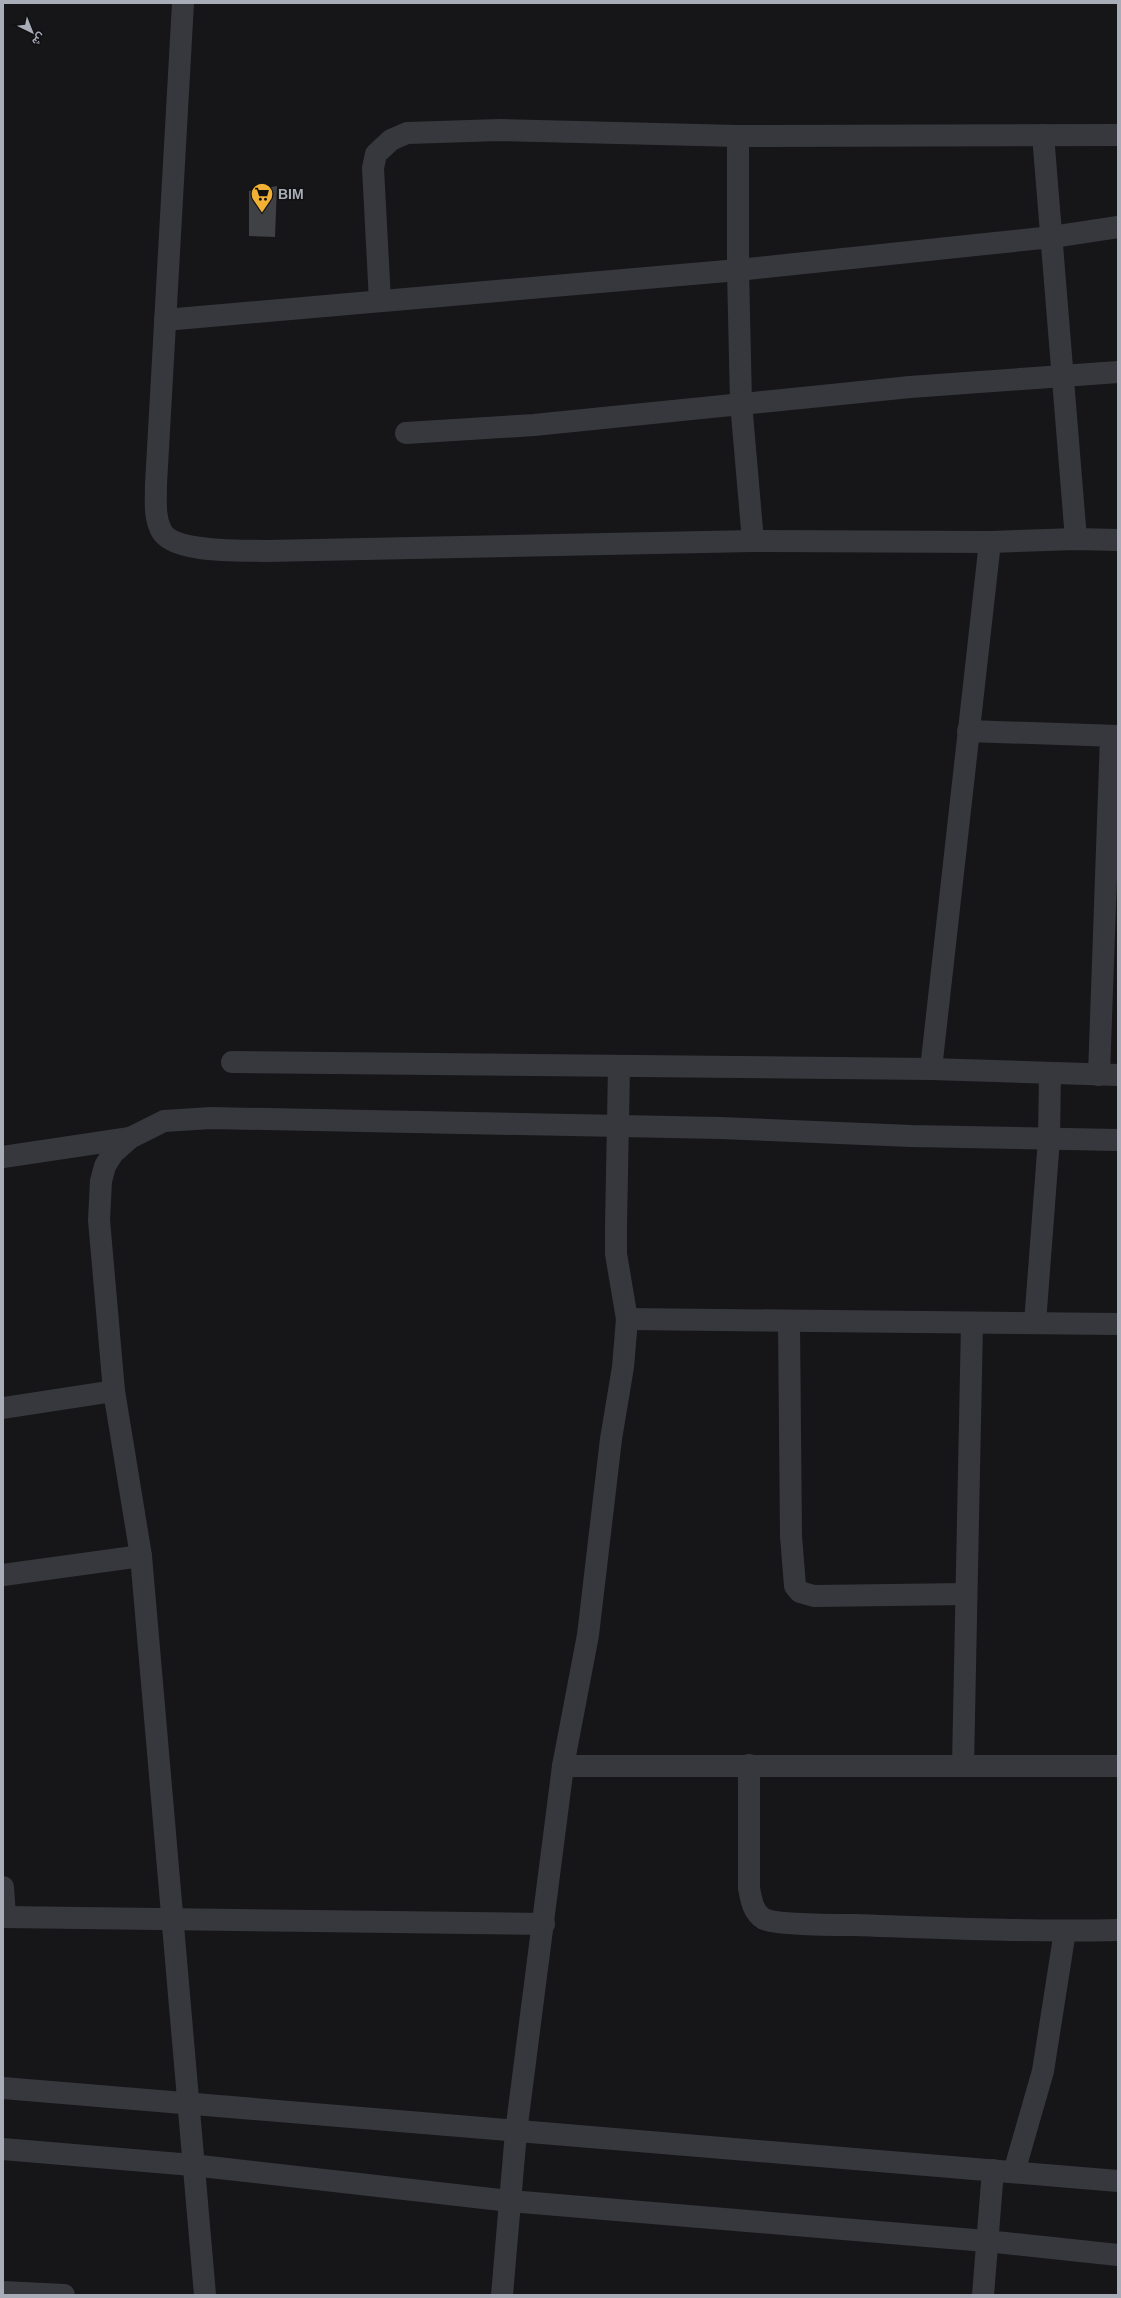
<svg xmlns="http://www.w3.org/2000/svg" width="1121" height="2298" viewBox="0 0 1121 2298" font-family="Arial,Vazirmatn,sans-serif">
	<rect width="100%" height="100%" fill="#161618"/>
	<path fill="#404145" d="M277 186 275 237 249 236V191Z"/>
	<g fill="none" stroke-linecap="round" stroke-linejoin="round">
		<g stroke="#37383d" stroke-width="22">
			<path d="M183 3 156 484C156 500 154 516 161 530 172 554 244 550 267 551L753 541 990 542"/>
			<path d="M1043 135 1076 539"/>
			<path d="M738 136V270L741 403 753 541"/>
			<path d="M380 301 373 168 376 154 391 140 407 133 500 130 738 136 1118 135"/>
			<path d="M165 320 738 270 1052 237 1118 227"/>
			<path d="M406 433 534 425 910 387 1118 372"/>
			<path d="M968 731 1118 736"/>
			<path d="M232 1062 931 1069 1118 1075"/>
			<path d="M931 1069 990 542 1076 539 1118 540"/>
			<path d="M1099 1075 1111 736"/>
			<path d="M3 1157 130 1138"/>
			<path d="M627 1319 1118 1324"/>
			<path d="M789 1322 791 1536 795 1586 800 1592 814 1596 966 1594"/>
			<path d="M1035 1323 1049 1139 1050 1073"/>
			<path d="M3 1408 114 1391"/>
			<path d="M3 1575 141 1556"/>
			<path d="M749 1765V1888C751 1899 753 1913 764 1919 777 1925 837 1925 855 1925 942 1928 1030 1932 1118 1930"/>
			<path d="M563 1766H1118"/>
			<path d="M963 1766 972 1323"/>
			<path d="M3 1887 5 1917"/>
			<path d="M3 1917 544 1924"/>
			<path d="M3 2088 1118 2181"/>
			<path d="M3 2149 192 2165 510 2201 986 2241 1118 2255"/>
			<path d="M1014 2172 1043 2071 1065 1931"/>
			<path d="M3 2292 64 2295"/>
			<path d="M205 2295 141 1556 114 1391 99 1220 101 1181 105 1166 113 1153 130 1138 164 1121 211 1118 720 1128 911 1136 1118 1140"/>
			<path d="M502 2295 516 2132 563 1766 588 1635 611 1439 623 1367 627 1319 616 1254V1227L619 1066"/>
			<path d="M983 2295 993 2170"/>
		</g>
	</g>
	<defs>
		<g id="supermarket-pin" transform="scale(1.15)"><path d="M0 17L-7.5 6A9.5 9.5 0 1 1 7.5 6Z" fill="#f2b134" stroke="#111113"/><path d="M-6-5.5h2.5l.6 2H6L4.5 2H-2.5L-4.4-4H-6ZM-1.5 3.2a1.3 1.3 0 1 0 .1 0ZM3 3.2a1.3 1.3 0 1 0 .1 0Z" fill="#111"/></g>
	</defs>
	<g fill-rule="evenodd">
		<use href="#supermarket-pin" x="262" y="194"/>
	</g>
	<g text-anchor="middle" stroke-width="3" stroke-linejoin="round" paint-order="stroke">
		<g font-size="14" font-weight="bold" fill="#a8adb8" stroke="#111113" text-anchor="start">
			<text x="278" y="199">BIM</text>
		</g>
	</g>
	<rect width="1121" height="2298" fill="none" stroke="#a8adb8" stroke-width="8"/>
	<g transform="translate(32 32) rotate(137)" stroke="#111113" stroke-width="3" paint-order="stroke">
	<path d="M0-3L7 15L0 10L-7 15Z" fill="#a8adb8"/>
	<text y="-6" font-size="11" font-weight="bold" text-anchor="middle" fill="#a8adb8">ش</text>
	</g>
</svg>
